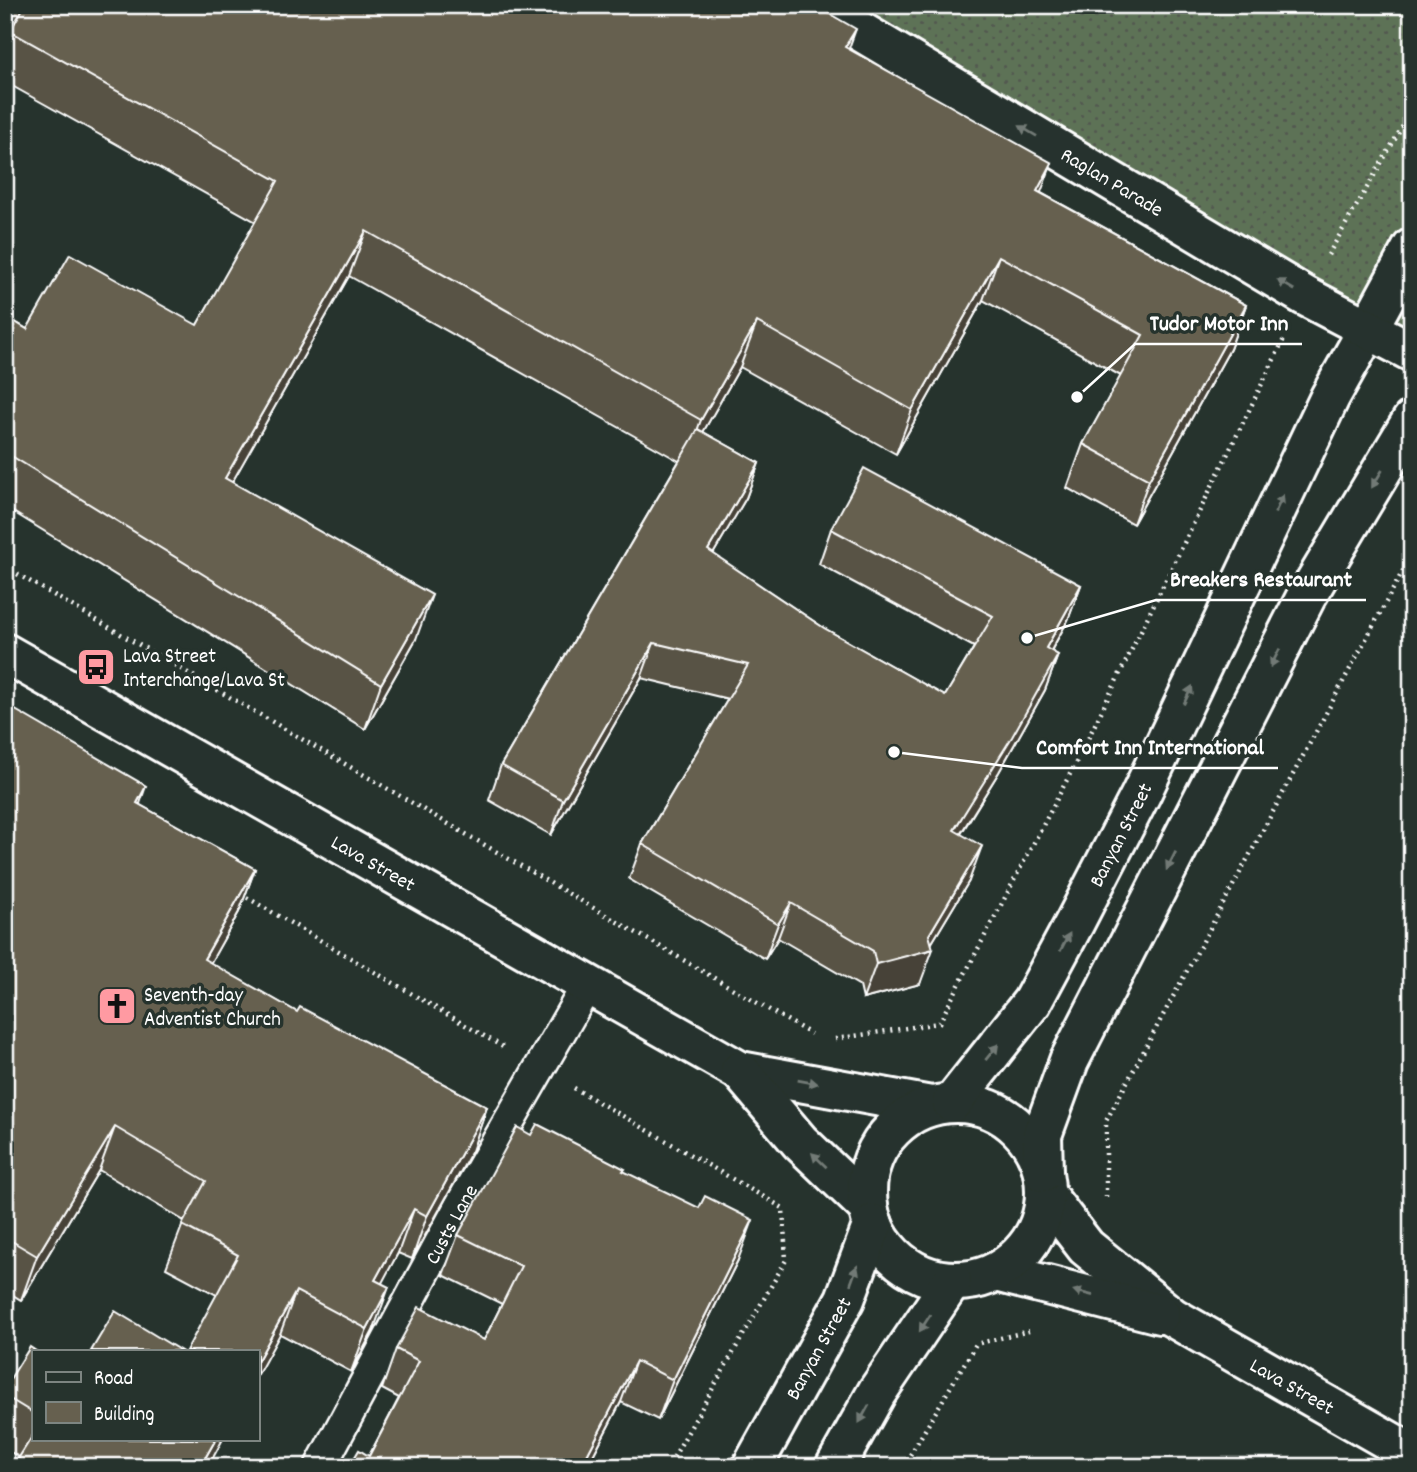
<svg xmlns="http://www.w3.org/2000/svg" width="1417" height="1472" viewBox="0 0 1417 1472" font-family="Dekko,sans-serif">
	<defs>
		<pattern id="grass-dots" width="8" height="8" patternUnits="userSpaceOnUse" patternTransform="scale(1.75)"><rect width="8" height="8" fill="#5d7256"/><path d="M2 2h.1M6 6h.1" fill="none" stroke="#525950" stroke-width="1.8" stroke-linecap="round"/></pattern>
	</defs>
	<rect width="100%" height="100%" fill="#26332d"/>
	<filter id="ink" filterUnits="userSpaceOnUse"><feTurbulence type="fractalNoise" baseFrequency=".0143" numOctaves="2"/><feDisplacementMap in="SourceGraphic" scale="14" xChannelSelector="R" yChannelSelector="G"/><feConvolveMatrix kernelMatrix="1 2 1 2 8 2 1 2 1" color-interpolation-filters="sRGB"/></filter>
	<g filter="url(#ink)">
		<path fill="url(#grass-dots)" stroke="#aeb8aa" stroke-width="2" d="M816 5H1412V352Z"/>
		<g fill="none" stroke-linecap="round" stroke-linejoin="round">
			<g stroke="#fff" stroke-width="35">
				<g id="service">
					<path id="s1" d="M320 1467 459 1208 588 984"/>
				</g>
			</g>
			<g stroke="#fff" stroke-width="44">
				<g id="minor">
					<path id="s2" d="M5 653 740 1071 931 1106"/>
					<path d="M740 1071 800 1142 868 1207"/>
					<path id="s3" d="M1046 1195 1086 1247 1172 1317 1412 1454"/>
					<path d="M996 1272 1160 1314"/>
				</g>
			</g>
			<g stroke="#fff" stroke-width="44">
				<g id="tertiary">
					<circle cx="956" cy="1192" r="89"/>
					<path id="s4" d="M952 1103 1032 1002 1075 922 1141 794 1330 397 1368 329"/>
					<path d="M1043 1172 1042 1135 1069 1061 1306 597 1412 420"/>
					<path id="s5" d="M752 1467 845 1299 873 1224"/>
					<path d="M835 1467 877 1392 952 1281"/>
				</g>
			</g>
			<g stroke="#fff" stroke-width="44">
				<path id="primary" d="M1368 329 1412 248"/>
			</g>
			<g stroke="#fff" stroke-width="44">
				<g id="trunk">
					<path id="s6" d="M816 5 1305 296 1412 352"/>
				</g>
			</g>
			<g stroke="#fff" stroke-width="4.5" stroke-dasharray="2 5" stroke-linecap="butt">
				<path d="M1328 255 1412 110"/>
				<path d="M5 567 811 1034"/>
				<path d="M241 894 503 1047"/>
				<path d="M835 1039 939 1023 1079 757 1285 337"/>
				<path d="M574 1088 783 1208 786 1260 668 1467"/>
				<path d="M1106 1197V1121L1412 554"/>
				<path d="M903 1467 976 1344 1029 1331"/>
			</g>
			<use href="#service" stroke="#26332d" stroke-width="30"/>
			<use href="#minor" stroke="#26332d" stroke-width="38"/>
			<use href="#tertiary" stroke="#26332d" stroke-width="38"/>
			<use href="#primary" stroke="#26332d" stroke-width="38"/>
			<use href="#trunk" stroke="#26332d" stroke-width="38"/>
		</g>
		<g fill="#585344" stroke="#fff" stroke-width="2">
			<path d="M5 5H814L848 49 1041 193 1246 305 1230 349 1133 524 1067 488 1083 444 1121 376 983 300 896 454 740 367 703 432 759 463 746 498 713 554 824 628 945 696 974 647 819 564 831 529 1081 585 1068 620 1051 651 1058 655 1045 690 999 772 961 834 969 881 931 944 920 984 863 999 860 986 778 938 765 959 629 879 642 844 728 699 641 678 551 835 489 800 501 765 679 461 349 276 232 482 416 639 365 729 5 507V316L27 329 197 325 256 222 5 82V46L10 31 15 23 5 17Z"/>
			<path d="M5 704 140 805 255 869 239 912 210 963 297 1012 487 1107 472 1151 412 1259 398 1253 381 1283 373 1331 351 1372 280 1334 217 1295 166 1268 184 1221 99 1170 21 1300 5 1290Z"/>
			<path d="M531 1135 624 1172 738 1260 658 1420 621 1402 587 1467H349L369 1456 399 1398 382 1389 396 1349 484 1340 502 1304 443 1275 458 1235Z"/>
			<path d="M33 1351V1439L208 1467H15L19 1457 5 1449V1387Z"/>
		</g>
		<g fill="#474337" stroke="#fff" stroke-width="2">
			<path d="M856 29 840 73 845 47Z"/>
			<path d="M1052 163 1035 208 1037 191Z"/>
			<path d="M366 231 349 276 209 523 225 478Z"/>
			<path d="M999 256 983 300 896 454 912 410Z"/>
			<path d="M1246 305 1230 349 1133 524 1149 480Z"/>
			<path d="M757 322 740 367 685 464 701 420Z"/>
			<path d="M759 463 746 498 695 585 708 550Z"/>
			<path d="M1081 585 1068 620 1033 683 1046 648Z"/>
			<path d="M432 595 416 639 365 729 381 684Z"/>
			<path d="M654 643 641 678 551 835 563 800Z"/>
			<path d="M1058 655 1045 690 999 772 941 865 954 830Z"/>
			<path d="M146 786 131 830 137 803Z"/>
			<path d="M982 846 969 881 927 951 933 949 920 984 863 999 876 964 929 935Z"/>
			<path d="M255 869 239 912 188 1003 204 959Z"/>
			<path d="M791 903 778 938 765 959 778 924Z"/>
			<path d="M487 1107 472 1151 412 1259 427 1216Z"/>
			<path d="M115 1127 99 1170 21 1300 37 1256Z"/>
			<path d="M414 1209 398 1253 360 1324 375 1280Z"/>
			<path d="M753 1220 738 1260 658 1420 673 1380Z"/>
			<path d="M389 1287 373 1331 351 1372 367 1329Z"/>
			<path d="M296 1291 280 1334 257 1376V1362Z"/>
			<path d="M636 1361 621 1402 587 1467H581Z"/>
			<path d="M216 1439H223L208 1467H200Z"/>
		</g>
		<g fill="#66604f" stroke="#fff" stroke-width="2">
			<path d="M25 5H814L856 29 845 47 1052 163 1037 191 1246 305 1149 480 1083 444 1143 335 999 256 912 410 757 322 701 420 366 231 225 478 432 595 381 684 5 452V316L27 329 70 254 197 325 278 181 10 31Z"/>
			<path d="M698 429 759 463 708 550 824 628 945 696 993 616 831 529 864 468 1081 585 1046 648 1058 655 1012 737 954 830 982 846 929 935 933 949 876 964 873 951 791 903 778 924 642 844 748 665 654 643 563 800 501 765Z"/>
			<path d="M5 704 146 786 137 803 255 869 204 959 297 1012 300 1007 487 1107 427 1216 414 1209 375 1280 389 1287 367 1329 296 1291 257 1362V1351H186L238 1255 182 1225 206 1181 115 1127 37 1256 5 1237Z"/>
			<path d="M537 1124 625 1169 623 1171 699 1208 705 1196 753 1220 673 1380 636 1361 581 1467H349L359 1450 369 1456 419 1361 396 1349 419 1307 484 1340 521 1266 458 1235 517 1127 531 1135Z"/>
			<path d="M115 1311 181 1351H91Z"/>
			<path d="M30 1347 36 1351H33V1413L5 1396V1387Z"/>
			<path d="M33 1435V1439H216L200 1467H31L18 1459Z"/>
		</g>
		<defs><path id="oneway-solid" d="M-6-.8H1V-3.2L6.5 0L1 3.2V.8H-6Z" transform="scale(1.75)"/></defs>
		<g fill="#727a76">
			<use href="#oneway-solid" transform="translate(1028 131) rotate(-149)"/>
			<use href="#oneway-solid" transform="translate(1286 285) rotate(-149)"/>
			<use href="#oneway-solid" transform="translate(1377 479) rotate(121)"/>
			<use href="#oneway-solid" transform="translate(1279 504) rotate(-65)"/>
			<use href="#oneway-solid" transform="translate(1275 658) rotate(117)"/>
			<use href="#oneway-solid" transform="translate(1188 695) rotate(-65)"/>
			<use href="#oneway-solid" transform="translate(1171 861) rotate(117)"/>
			<use href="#oneway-solid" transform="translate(1065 942) rotate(-62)"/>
			<use href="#oneway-solid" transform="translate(992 1052) rotate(-51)"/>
			<use href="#oneway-solid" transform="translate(808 1082) rotate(10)"/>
			<use href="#oneway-solid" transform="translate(819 1160) rotate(-136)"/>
			<use href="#oneway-solid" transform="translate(854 1275) rotate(-70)"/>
			<use href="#oneway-solid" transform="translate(1083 1293) rotate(-165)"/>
			<use href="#oneway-solid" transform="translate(925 1323) rotate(123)"/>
			<use href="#oneway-solid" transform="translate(864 1414) rotate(119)"/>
		</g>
	</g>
	<defs>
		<g id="bus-square" transform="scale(2.0125)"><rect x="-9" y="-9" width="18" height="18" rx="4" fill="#ff9aa2" stroke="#26332d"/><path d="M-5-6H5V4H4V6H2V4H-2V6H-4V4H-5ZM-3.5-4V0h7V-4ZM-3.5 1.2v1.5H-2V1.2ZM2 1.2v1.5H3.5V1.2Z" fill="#111"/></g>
		<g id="church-square" transform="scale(2.0125)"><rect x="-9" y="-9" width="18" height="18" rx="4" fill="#ff9aa2" stroke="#26332d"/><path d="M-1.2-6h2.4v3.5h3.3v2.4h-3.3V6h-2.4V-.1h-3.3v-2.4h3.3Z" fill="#111"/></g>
	</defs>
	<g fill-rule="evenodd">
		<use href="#bus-square" x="96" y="667"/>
		<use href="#church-square" x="117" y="1006"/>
	</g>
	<g text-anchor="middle" stroke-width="7" stroke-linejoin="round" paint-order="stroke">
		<g font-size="21" fill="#fff" stroke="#26332d">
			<text dy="7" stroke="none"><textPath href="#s6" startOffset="345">Raglan Parade</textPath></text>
			<text dy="7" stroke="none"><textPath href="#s4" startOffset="318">Banyan Street</textPath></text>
			<text dy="7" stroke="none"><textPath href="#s2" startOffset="424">Lava Street</textPath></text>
			<text dy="7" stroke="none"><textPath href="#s1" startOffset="276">Custs Lane</textPath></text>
			<text dy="7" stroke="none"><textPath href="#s5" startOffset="136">Banyan Street</textPath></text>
			<text dy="7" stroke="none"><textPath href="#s3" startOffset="315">Lava Street</textPath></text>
		</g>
		<g font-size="21" fill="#fff" stroke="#26332d" text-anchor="start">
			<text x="123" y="662">Lava Street<tspan x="123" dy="24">Interchange/Lava St</tspan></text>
			<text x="144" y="1001">Seventh-day<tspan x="144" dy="24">Adventist Church</tspan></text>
		</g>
	</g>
	<path fill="none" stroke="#fff" stroke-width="2.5" d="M1077 397L1135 344H1302M1027 638L1156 600H1366M894 752L1022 768H1278"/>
	<g fill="#fff" stroke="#26332d" stroke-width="2.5">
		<circle cx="1077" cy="397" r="7"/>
		<circle cx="1027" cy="638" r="7"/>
		<circle cx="894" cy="752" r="7"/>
	</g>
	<g font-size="23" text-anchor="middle" font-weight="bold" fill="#fff" stroke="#26332d" stroke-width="7" stroke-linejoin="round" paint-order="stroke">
		<text x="1219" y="330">Tudor Motor Inn</text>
		<text x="1261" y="586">Breakers Restaurant</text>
		<text x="1150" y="754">Comfort Inn International</text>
	</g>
	<rect width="1417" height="1472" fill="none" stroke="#26332d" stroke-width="28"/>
	<rect x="14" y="14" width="1389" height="1444" fill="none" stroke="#fff" stroke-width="2.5" filter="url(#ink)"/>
	<rect x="32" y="1350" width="228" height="91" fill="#26332d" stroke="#7d8581" stroke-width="2"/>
	<rect x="46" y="1372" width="35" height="10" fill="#26332d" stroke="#7d8581" stroke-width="2"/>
	<text x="94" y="1384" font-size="21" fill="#ffffff">Road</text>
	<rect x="46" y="1402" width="35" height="21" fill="#66604f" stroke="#7d8581" stroke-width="2"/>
	<text x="94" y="1420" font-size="21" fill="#ffffff">Building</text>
</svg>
